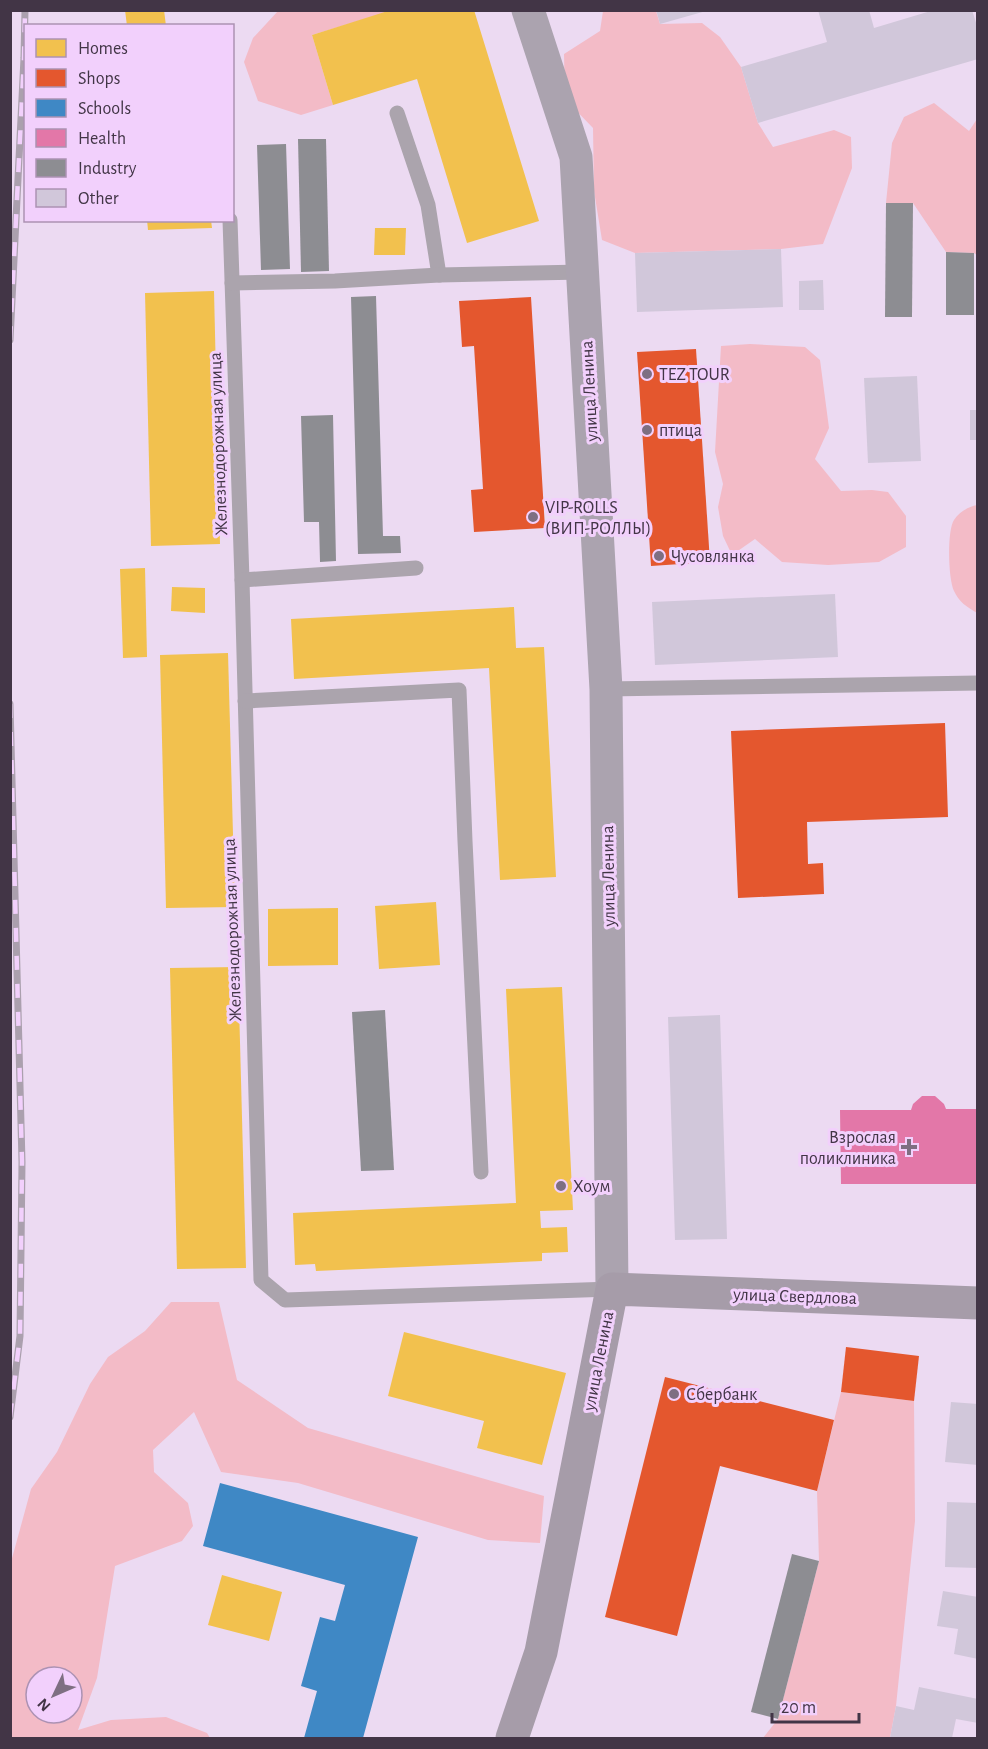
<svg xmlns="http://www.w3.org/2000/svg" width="988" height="1749" viewBox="0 0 988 1749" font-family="'Alegreya Sans',sans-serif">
	<rect width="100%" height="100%" fill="#ecdaf2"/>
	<g fill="#f3bbc7" fill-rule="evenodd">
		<path d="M278 11H391L312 35 333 105 301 115 258 101 244 62 253 38Z"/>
		<path d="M603 11H656L660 24 702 23 720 37 741 67 758 123 773 147 834 130 851 137 852 168 823 244 781 249 635 253 602 240 594 191 593 128 565 99 564 54 600 31Z"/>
		<path d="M934 103 969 131 977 119V255L974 253 946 252 913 203H886L892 143 904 117Z"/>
		<path d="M750 344 805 347 820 360 829 428 815 459 841 491 872 490 888 492 906 516V547L879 562 828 565 782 562 755 539 732 555 723 536 718 507 723 484 715 452 721 346Z"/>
		<path d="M977 505H978L977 613C967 607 959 602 954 591 948 579 947 530 954 520 959 512 968 507 977 505Z"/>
		<path d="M171 1302H219L237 1380 308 1428 544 1496 540 1543 488 1540 298 1483 221 1472 194 1412 153 1450 154 1472 188 1503 193 1526 182 1541 115 1566 97 1678 78 1730 111 1720 166 1717 207 1733 210 1738H11V1562L31 1489 57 1452 90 1384 108 1357 145 1331ZM36 1677H72V1713H36Z"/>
		<path d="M841 1392 914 1401 915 1521 896 1706 890 1738H763L778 1719 819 1561 817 1491Z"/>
	</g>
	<g fill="#f2c14e">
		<path d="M125 10H164L166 26H127Z"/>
		<path d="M391 10H474L539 221 467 243 417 79 333 105 312 35Z"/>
		<path d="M147 220H211L212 228 148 230Z"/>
		<path d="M375 228H406L405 255H374Z"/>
		<path d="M214 291 220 544 151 546 145 293Z"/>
		<path d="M145 568 147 657 123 658 120 569Z"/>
		<path d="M172 587 205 588V613L171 611Z"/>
		<path d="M514 607 516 648 544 647 556 877 500 880 489 668 294 679 291 619Z"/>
		<path d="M228 653 235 907 166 908 160 655Z"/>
		<path d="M436 902 440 965 379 969 375 906Z"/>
		<path d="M338 908V965L268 966V909Z"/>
		<path d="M238 967 246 1268 177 1269 170 968Z"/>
		<path d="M562 987 573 1210 540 1211 541 1228 567 1227 568 1252 542 1253V1261L316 1271 315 1264 295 1265 293 1213 516 1203 506 989Z"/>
		<path d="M404 1332 566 1373 542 1465 477 1448 484 1421 388 1396Z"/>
		<path d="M222 1575 282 1592 269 1641 208 1625Z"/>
	</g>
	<g fill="#e4572e">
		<path d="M531 297 545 528 474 532 471 490 483 489 474 346 462 347 459 301Z"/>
		<path d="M696 349 710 562 651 566 637 352Z"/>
		<path d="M945 723 948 817 807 822 808 864 823 863 824 894 738 898 731 731Z"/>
		<path d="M846 1347 919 1356 914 1401 841 1392Z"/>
		<path d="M665 1377 834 1420 817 1491 720 1466 677 1636 605 1617Z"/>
	</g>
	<path fill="#3f88c5" d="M220 1483 418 1537 363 1738H304L317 1691 301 1686 320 1617 335 1621 345 1585 203 1546Z"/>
	<path fill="#e377a8" d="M922 1096H935L944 1104 946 1109H978V1184H841L840 1110H911L913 1104Z"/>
	<g fill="#8d8d92">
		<path d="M298 139H326L329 271 301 272Z"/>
		<path d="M286 144 290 269 261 270 257 145Z"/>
		<path d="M886 203H913L912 317H885Z"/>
		<path d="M946 252 974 253V315H946Z"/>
		<path d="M376 296 383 536H400L401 553 358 554 351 297Z"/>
		<path d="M333 415 336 561 320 562 319 522H304L301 416Z"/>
		<path d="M385 1010 394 1170 361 1171 352 1012Z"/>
		<path d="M792 1554 819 1561 778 1719 751 1712Z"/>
	</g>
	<g fill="#d1c7da">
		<path d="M656 10H705L706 11 660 24Z"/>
		<path d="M818 10H869L874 28 934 10H972L978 29V59L758 123 741 67 827 42Z"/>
		<path d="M781 249 783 307 637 312 635 253Z"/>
		<path d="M823 280 824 310H799V281Z"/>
		<path d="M917 376 921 461 868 463 864 378Z"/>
		<rect x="970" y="410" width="8" height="30"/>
		<path d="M835 594 838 657 655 665 652 602Z"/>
		<path d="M720 1015 727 1239 675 1240 668 1017Z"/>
		<path d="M951 1402 978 1404V1465L945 1462Z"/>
		<path d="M947 1502 978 1503V1568L945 1567Z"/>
		<path d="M943 1591 978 1597V1659L954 1654 958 1629 937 1626Z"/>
		<path d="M919 1687 978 1699V1723L956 1719 952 1738H890L896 1706 914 1710Z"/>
	</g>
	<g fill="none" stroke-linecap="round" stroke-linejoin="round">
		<g stroke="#aba4ad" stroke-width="15">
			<path d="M397 113 428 205 439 275"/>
			<path d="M230 220 242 580 261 1280 285 1300 612 1289"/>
			<path d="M232 283 335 281 439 275 583 272"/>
			<path d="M242 580 416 568"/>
			<path d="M606 689 978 683"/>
			<path d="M245 701 459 690 465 841 481 1172"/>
		</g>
		<path stroke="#aba3af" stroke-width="33" d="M528 10 576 157 606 689 612 1289"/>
		<path stroke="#a69ca9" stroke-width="33" d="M512 1738 541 1652 612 1289 978 1303"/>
		<g stroke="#aba0ae" stroke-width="7">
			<g id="rail">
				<path d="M10 340 24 58 25 10"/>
				<path d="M10 704 22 1162 20 1336 10 1417"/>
			</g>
		</g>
		<use href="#rail" stroke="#f2d0fc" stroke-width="4.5" stroke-dasharray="14" stroke-linecap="butt"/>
	</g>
	<g fill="#7e6f82" stroke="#f2d0fc" stroke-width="2">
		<circle cx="647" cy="374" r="6"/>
		<circle cx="647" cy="430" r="6"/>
		<circle cx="533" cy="517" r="6"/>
		<circle cx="659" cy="556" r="6"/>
		<path d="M906 1138h6v6h6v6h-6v6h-6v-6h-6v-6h6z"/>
		<circle cx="561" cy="1186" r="6"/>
		<circle cx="674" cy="1394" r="6"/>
	</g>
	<g text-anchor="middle" stroke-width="6" stroke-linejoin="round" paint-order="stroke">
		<g font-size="18" fill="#423546" stroke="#f2d0fc" text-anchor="start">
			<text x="659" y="380">TEZ TOUR</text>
			<text x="659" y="436">птица</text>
			<text x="545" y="513">VIP-ROLLS<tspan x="545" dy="21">(ВИП-РОЛЛЫ)</tspan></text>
			<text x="671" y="562">Чусовлянка</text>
			<text x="896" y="1143" text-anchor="end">Взрослая<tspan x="896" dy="21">поликлиника</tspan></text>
			<text x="573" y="1192">Хоум</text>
			<text x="686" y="1400">Сбербанк</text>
		</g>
		<g font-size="18" fill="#423546" stroke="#f2d0fc">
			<text transform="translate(589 391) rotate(-93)" y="6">улица Ленина</text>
			<text transform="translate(218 444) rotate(-92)" y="6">Железнодорожная улица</text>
			<text transform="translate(608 876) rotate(-91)" y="6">улица Ленина</text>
			<text transform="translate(232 930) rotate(-92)" y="6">Железнодорожная улица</text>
			<text transform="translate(795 1296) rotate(2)" y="6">улица Свердлова</text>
			<text transform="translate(598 1361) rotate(-79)" y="6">улица Ленина</text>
		</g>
	</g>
	<rect width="988" height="1749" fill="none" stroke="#423546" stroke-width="24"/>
	<rect x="24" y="24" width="210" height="198" fill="#f2d0fc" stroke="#ac92b3" stroke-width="1.5"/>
	<rect x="36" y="39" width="30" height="18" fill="#f2c14e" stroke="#ac92b3" stroke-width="1.5"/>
	<text x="78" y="54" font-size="18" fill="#423546">Homes</text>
	<rect x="36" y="69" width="30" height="18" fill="#e4572e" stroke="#ac92b3" stroke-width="1.5"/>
	<text x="78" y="84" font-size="18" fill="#423546">Shops</text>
	<rect x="36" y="99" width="30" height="18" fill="#3f88c5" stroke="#ac92b3" stroke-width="1.5"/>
	<text x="78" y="114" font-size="18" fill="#423546">Schools</text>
	<rect x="36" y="129" width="30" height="18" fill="#e377a8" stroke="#ac92b3" stroke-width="1.5"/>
	<text x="78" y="144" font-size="18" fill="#423546">Health</text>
	<rect x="36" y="159" width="30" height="18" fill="#8d8d92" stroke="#ac92b3" stroke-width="1.5"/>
	<text x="78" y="174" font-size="18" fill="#423546">Industry</text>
	<rect x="36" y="189" width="30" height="18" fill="#d1c7da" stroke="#ac92b3" stroke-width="1.5"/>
	<text x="78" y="204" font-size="18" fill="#423546">Other</text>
	<g transform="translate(54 1695) rotate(226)"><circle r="28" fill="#f2d0fc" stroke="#ac92b3" stroke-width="1.5"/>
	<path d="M0-4.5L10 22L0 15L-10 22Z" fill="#7e6f82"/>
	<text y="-9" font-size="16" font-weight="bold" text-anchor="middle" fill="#423546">N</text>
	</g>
	<path d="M772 1713v9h87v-9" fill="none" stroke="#423546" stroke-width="3"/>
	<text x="781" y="1713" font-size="18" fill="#423546" stroke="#f2d0fc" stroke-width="4.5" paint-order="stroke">20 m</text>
</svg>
